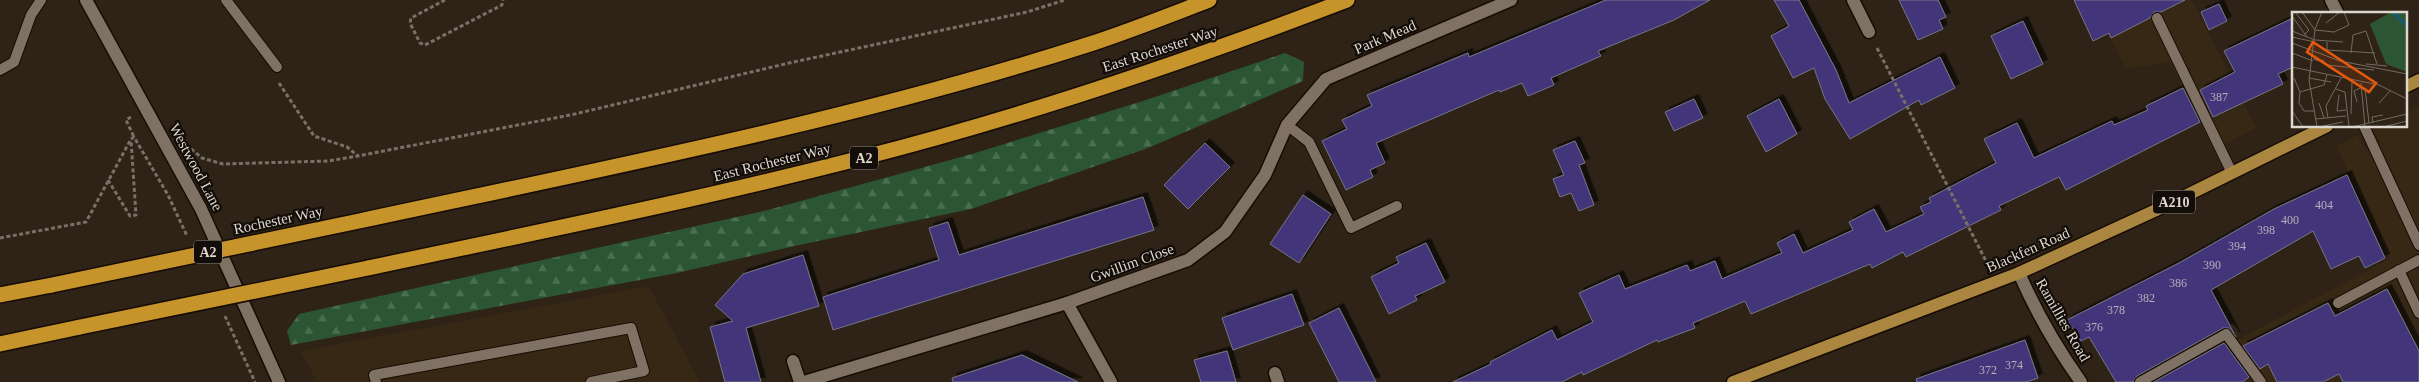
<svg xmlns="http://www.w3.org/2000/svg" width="2419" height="382" viewBox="0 0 2419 382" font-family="'Times New Roman',serif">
	<defs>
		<pattern id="forest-firs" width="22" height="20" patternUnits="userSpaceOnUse" patternTransform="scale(1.25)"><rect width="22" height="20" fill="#2c5633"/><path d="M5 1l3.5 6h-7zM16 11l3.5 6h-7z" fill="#4a6e50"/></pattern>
		<filter id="shadow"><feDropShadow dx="4.5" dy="-4.5" stdDeviation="0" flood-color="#0009"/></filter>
	</defs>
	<rect width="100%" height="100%" fill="#2e2316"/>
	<g fill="#372715">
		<path d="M2144 0H2192L2256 128 2213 150 2170 62 2126 69 2102 21Z"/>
		<path d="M2419 106V382H2267L2237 340 2389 259 2336 146 2358 135 2365 150 2380 143 2373 128 2405 126V112Z"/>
		<path d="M649 286 700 382H317L300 351Z"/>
	</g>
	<path fill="url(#forest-firs)" d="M1285 53 1304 62 1303 81 1148 148 971 209 799 245 672 274 291 345 287 331 299 314 768 210 972 154 1146 100Z"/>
	<g fill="#423679" stroke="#767587" filter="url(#shadow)">
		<path d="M1606 0H1710L1674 20 1598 51 1601 56 1551 78 1554 85 1528 96 1522 83 1500 92 1499 90 1376 143 1385 163 1370 170 1373 177 1346 190 1322 141 1347 129 1342 120 1372 106 1367 95 1468 53 1469 57Z"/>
		<path d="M1774 0H1799L1836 70 1849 103 1940 57 1955 88 1921 105 1919 100 1850 139 1825 99 1814 68 1793 78 1771 36 1789 26Z"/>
		<path d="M1899 0H1938L1946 17 1939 20 1943 29 1918 40Z"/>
		<path d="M2074 0H2185L2161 12H2154L2150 18 2111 38 2109 33 2093 41Z"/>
		<path d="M2219 4 2227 21 2209 30 2201 12Z"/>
		<path d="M2293 18V67L2278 74 2283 84 2213 117 2200 90 2235 72 2224 51Z"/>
		<path d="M2023 21 2043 64 2011 79 1991 36Z"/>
		<path d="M2183 88 2200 122 2066 190 2059 177 1999 206 2001 210 1906 257 1903 252 1872 268 1870 264 1751 314 1745 301 1693 323 1695 328 1658 342 1657 340 1583 375 1582 372 1562 382H1453L1491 364 1490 362 1552 330 1557 340 1593 322 1579 293 1619 275 1625 289 1687 265 1690 271 1715 261 1722 279 1782 253 1777 243 1794 234 1803 253 1853 230 1849 222 1874 209 1886 232 1924 214 1920 207 1931 202 1929 198 1996 163 1984 139 2017 123 2034 158 2112 121 2114 125 2148 110 2146 106Z"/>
		<path d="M1694 99 1703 118 1674 131 1665 112Z"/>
		<path d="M1779 99 1797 134 1766 152 1747 116Z"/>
		<path d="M1575 141 1585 163 1579 165 1594 205 1579 211 1571 193 1560 197 1553 179 1564 175 1553 150Z"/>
		<path d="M1205 143 1230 167 1188 209 1164 185Z"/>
		<path d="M2347 175 2385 258 2365 268 2359 256 2331 269 2313 231 2211 290 2236 337 2229 328H2223L2137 376 2133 382H2116L2089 337 2081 341 2067 320 2179 263 2274 209Z"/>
		<path d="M1303 195 1331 214 1299 263 1270 244Z"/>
		<path d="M1143 197 1154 230 833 330 823 297 939 260 929 228 948 222 959 255Z"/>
		<path d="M1426 243 1445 282 1415 296 1417 300 1389 314 1371 277 1399 263 1396 257Z"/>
		<path d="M803 255 819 306 746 328 761 382H725L710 327 733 321 715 305 743 274Z"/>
		<path d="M2387 289 2419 351V382H2343L2339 374 2323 382H2277L2268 364 2260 369 2243 346 2328 303 2335 316Z"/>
		<path d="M1292 294 1304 325 1233 350 1222 318Z"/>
		<path d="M1339 308 1376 382H1339L1309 323Z"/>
		<path d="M2025 340 2038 378 2027 382H1917L1916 379Z"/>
		<path d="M2224 343 2249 377 2243 382H2154Z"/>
		<path d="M1227 351 1236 382H1201L1194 360Z"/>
		<path d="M1022 355 1078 382H953L952 378Z"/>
	</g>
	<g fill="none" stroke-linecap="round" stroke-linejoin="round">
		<g stroke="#160c03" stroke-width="12">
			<g id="lane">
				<path d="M226 0 277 67"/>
				<path d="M2157 18 2232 173"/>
				<path d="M0 70 14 62 31 15 41 0"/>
				<path d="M1287 125 1309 142 1351 228 1397 206"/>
				<path d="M2364 126 2419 245"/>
				<path d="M2399 270 2419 313"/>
				<path d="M2338 303 2419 260"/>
				<path d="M376 382 374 375 631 328 644 371 591 382"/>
				<path d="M2140 382 2226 334 2261 382"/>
			</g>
		</g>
		<g stroke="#160c03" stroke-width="15">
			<g id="street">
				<path d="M1853 0 1869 32"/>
				<path d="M2331 0 2338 14"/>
				<path d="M2019 273C2036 312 2056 347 2081 382"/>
				<path d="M1067 303 1111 382"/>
				<path d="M793 361 800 382"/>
				<path d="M1275 373 1278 382"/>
				<path d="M804 382 1067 303 1188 260 1225 232 1265 175 1287 125 1326 79 1511 0"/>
			</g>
		</g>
		<g stroke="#160c03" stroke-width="15">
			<path id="secondary" d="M86 0 201 209 279 382"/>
		</g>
		<g stroke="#160c03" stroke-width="15">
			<g id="primary">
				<path d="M2405 87 2419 80"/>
				<path d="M1733 382 2019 273 2167 205 2327 126"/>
			</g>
		</g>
		<g stroke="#160c03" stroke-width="18">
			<g id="highway">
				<path d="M364 220C607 168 853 120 1090 44 1130 31 1170 15 1209 0"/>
				<path d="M368 268C533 233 698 200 861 158 1026 116 1188 61 1347 0"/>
				<path d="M0 295 52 285"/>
				<path d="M0 344 80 327"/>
			</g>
		</g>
		<g stroke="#7a7065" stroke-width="3" stroke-dasharray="4 2.5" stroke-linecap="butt">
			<path d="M445 0 411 18 410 23 420 43 425 45 502 5 503 0"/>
			<path d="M1877 48 1988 265"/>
			<path d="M279 83 314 136 347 147 358 156"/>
			<path d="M131 117 126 120 134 137"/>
			<path d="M131 139 134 137 168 195 187 236"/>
			<path d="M191 149 202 158 223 164 328 161 358 156 575 114 789 63 1027 12 1065 0"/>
			<path d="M108 180 130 216 136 215 131 140"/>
			<path d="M0 238 86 222 131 139"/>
			<path d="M225 316 255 382"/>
		</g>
		<use href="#lane" stroke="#7f7163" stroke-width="10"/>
		<use href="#street" stroke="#7f7163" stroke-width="12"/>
		<use href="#secondary" stroke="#7f7163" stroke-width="12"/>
		<use href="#primary" stroke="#aa8641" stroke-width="12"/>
		<use href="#highway" stroke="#c7942b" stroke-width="15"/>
		<g stroke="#160c03" stroke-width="18" stroke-linecap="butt">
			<g id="highway-bridge">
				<path d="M52 285 364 220"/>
				<path d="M80 327 368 268"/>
			</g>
		</g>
		<use href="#highway-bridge" stroke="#c7942b" stroke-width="15"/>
	</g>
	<g text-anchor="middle" stroke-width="4.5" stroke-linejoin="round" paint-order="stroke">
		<g font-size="12" fill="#b7afba">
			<text x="2219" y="101">387</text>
			<text x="2324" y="209">404</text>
			<text x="2290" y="224">400</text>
			<text x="2266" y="234">398</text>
			<text x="2237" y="250">394</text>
			<text x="2212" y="269">390</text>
			<text x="2178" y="287">386</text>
			<text x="2146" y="302">382</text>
			<text x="2116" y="314">378</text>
			<text x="2094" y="331">376</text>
			<text x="2014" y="369">374</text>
			<text x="1988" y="374">372</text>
		</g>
		<g fill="#120d08" stroke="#a19a93" stroke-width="1">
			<rect x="850" y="146.5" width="28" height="23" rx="4"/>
			<rect x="2153" y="190.5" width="42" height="23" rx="4"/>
			<rect x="194" y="240.5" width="28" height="23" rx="4"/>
		</g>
		<g font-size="14" font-weight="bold" fill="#ded7cf">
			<text x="864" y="163">A2</text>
			<text x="2174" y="207">A210</text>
			<text x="208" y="257">A2</text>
		</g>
		<g font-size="15" fill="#ded7cf" stroke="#120d08">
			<text transform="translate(1385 37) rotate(-23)" y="5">Park Mead</text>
			<text transform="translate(1160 49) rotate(-18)" y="5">East Rochester Way</text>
			<text transform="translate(772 162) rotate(-14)" y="5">East Rochester Way</text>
			<text transform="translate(196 167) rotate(62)" y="5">Westwood Lane</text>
			<text transform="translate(278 220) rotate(-12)" y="5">Rochester Way</text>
			<text transform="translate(2028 250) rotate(-24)" y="5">Blackfen Road</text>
			<text transform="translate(1132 263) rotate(-20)" y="5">Gwillim Close</text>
			<text transform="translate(2063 320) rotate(60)" y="5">Ramillies Road</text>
		</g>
	</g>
	<g transform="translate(2292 12)">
		<rect width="115" height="115" fill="#2e2316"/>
		<path d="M99 0H115V60L94 52 78 12Z" fill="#2c5633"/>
		<path fill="none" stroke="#115b7e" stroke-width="2.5" d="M101 0 115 14"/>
		<path fill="none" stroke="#746b60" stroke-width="1" d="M3 0 17 18 13 22M10 0 23 18 17 68 25 115M0 4 15 25M34 11 48 0M23 17 30 0M23 18 42 20 57 13 52 0M0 19 23 28M0 25 23 30M23 28 51 30M35 30V38L83 41M0 31 48 49 115 62M0 41 21 49M59 41 61 23 74 19 85 52M21 47 32 49 24 48M74 52 95 54M35 53 82 58M0 55 87 73 115 87M2 66 8 80 7 91M17 66 39 70M69 71 73 115M68 76H73L77 111M44 77 53 80 57 115M8 80 32 73 35 63M47 83 45 99 54 98M65 90 62 79 68 76M7 91 12 99H22M27 91 32 106M87 91 98 79M0 99 11 115M59 102 60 69M36 106 34 94 49 66M23 107 54 104M81 111 80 105 91 103M31 114 51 110M60 115 115 102M91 115 115 109"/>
		<path fill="#e8590c" fill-opacity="0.15" stroke="#e8590c" stroke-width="2.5" d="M21 30 84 71 77 80 15 40Z"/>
		<rect width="115" height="115" fill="none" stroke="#ded7cf" stroke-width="2.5"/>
	</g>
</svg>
